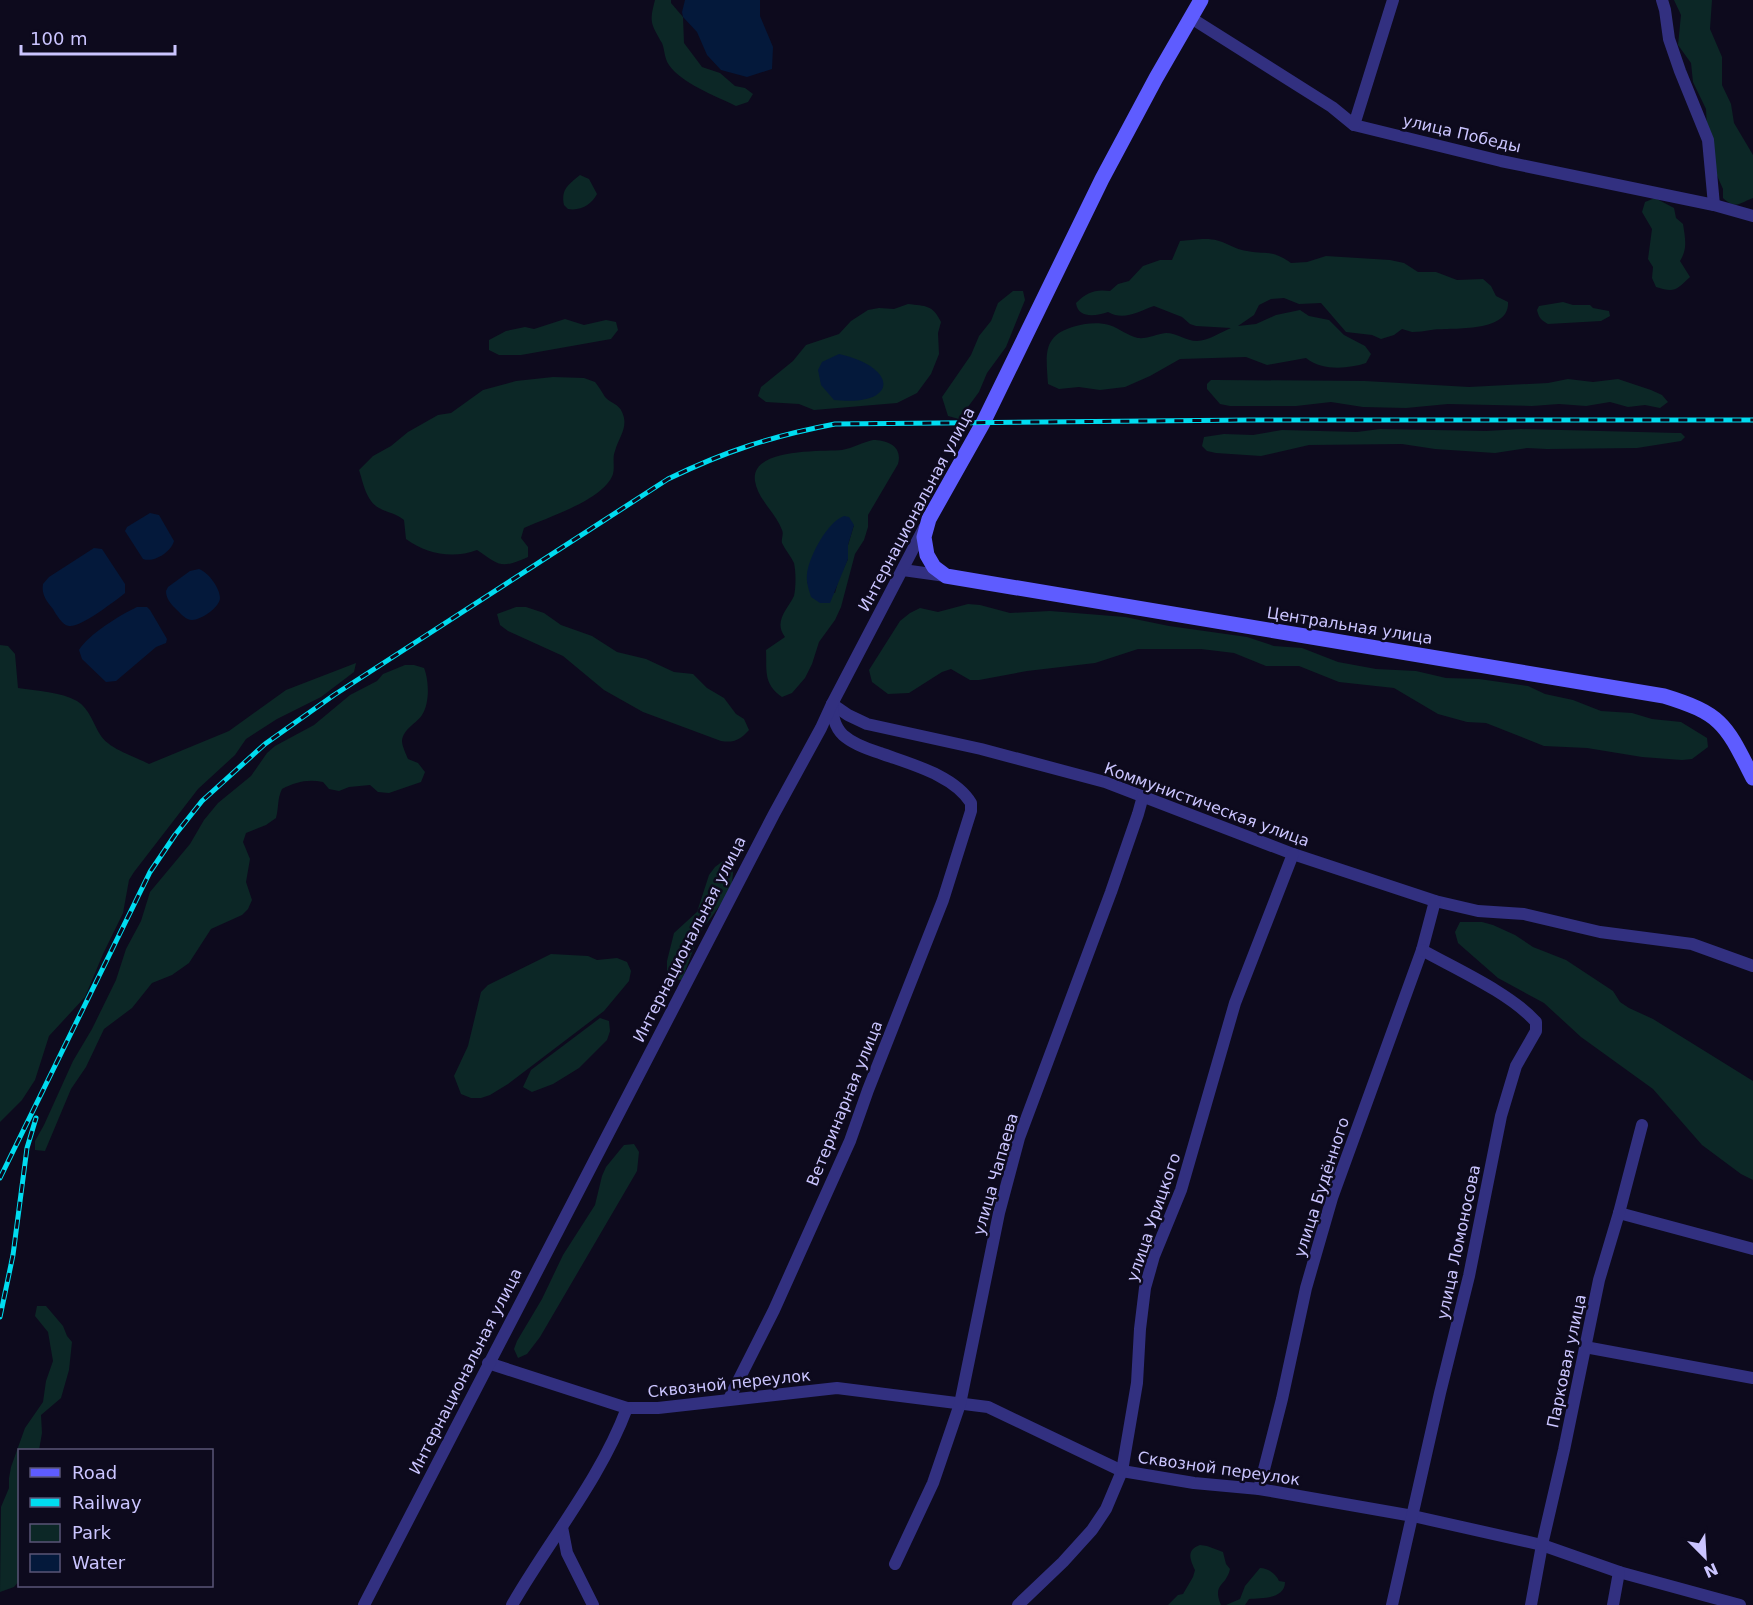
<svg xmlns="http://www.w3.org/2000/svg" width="1753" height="1605" viewBox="0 0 1753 1605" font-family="'DejaVu Sans',sans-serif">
	<rect width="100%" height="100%" fill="#0d0a1d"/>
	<g fill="#0c2726" fill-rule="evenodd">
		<path d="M655 0H671V3L683 17 684 43 702 67 720 73 735 86 745 88 753 94 748 102 736 106C716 96 681 83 669 65 664 58 665 50 662 43 651 24 649 22 655 0Z"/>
		<path d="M1674 0H1712L1710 29 1722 57V85L1731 104 1734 123 1753 155V198C1739 203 1736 210 1723 198V189L1715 171 1707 129 1706 109 1693 82 1691 63 1678 45 1681 15Z"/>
		<path d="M580 175 589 179 597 194C591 205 581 211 568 209L564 205C561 189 568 185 580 175Z"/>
		<path d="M1655 198 1674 208 1676 218 1683 224C1685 238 1688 248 1680 261L1690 277C1676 290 1675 293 1656 287L1652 278 1653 267 1648 259 1652 229 1642 212 1645 202Z"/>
		<path d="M1202 239C1224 238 1229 248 1247 251 1268 255 1271 249 1291 263L1307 262 1326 256 1390 260 1404 263 1418 272H1436L1457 280 1483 279 1491 286 1496 296 1508 302C1510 334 1449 327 1431 330 1424 331 1419 332 1412 332L1402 329 1394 335 1381 339 1372 335 1346 332 1321 303 1299 304 1284 298 1271 299 1259 305 1254 315 1238 326 1256 324 1276 315 1300 310 1309 316 1329 320 1344 335 1365 346 1371 354 1366 363C1348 369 1322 371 1306 358L1267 365 1246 357 1180 359 1150 376 1125 387 1100 390 1079 387 1059 389 1048 384C1046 354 1042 335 1076 326 1085 323 1100 322 1109 325 1119 328 1128 336 1138 338 1148 339 1156 334 1166 333 1177 333 1186 341 1197 341 1208 341 1221 332 1231 328L1196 326 1190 324 1182 317 1154 306C1137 312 1124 321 1108 312 1096 316 1078 319 1076 303 1087 292 1095 289 1110 291L1118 284 1129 281 1143 266 1160 260H1172L1180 241Z"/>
		<path d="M1013 291H1023L1025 300 1006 347 987 373 979 392 959 419 948 416 942 397 971 355 979 336 991 321 998 303Z"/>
		<path d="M1563 302 1573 305H1590L1593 308 1609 311 1610 316 1601 321 1548 324C1541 320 1539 318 1537 310L1539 306Z"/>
		<path d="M908 304C926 306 933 305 941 322L938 333 939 354 931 374 917 393 897 403 814 410 799 404 766 402 758 396 761 387 793 361 806 345 839 334 851 321 868 310 879 308 894 309Z"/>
		<path d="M565 319 584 325 606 320 616 322 618 330 611 339 521 355H499L489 350V340L506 331 525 327 534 329Z"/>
		<path d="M553 377 584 378 595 382C599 387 602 392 605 397 610 403 619 404 622 412 629 427 619 437 615 451 612 458 615 466 613 474 604 500 548 517 524 528L521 538 528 547V557C500 569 501 566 477 550 453 559 426 554 406 539L404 520C396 513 388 513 379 508 366 501 363 482 359 470L373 456 391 446 408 432 438 415 451 413 483 390 516 381Z"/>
		<path d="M1568 379 1593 382 1618 379 1651 390 1662 395 1668 402 1660 408 1645 405 1628 407 1610 402 1586 406 1559 404 1532 406 1448 404 1406 408 1363 407 1331 402 1296 406H1230L1220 404 1207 389V384L1211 380H1216L1365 381 1469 387 1548 383Z"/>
		<path d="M1380 429 1486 431 1521 429 1677 433H1681L1685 437 1681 441 1637 448 1547 449 1527 448 1495 453 1435 449 1402 444 1309 445 1261 456 1216 453 1207 451 1202 446 1204 437 1224 434 1253 435 1282 430 1357 432Z"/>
		<path d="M873 440C887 440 903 446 898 464L868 515V527L864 540 855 554 841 607 835 620 819 642 812 664 805 678 792 693 782 697C763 684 767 670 766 650L785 637C773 621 788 609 794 596 796 587 796 572 794 563 791 556 785 550 782 543 781 539 784 534 782 530 776 513 758 500 755 481 750 447 823 452 842 450 853 448 863 442 873 440ZM854 525 848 545V559L839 578 835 593 807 583Z"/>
		<path d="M968 604 980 605 1010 613 1050 611 1125 617 1169 626 1247 637 1274 646 1302 648 1338 662 1376 669 1416 671 1446 678 1479 679 1528 686 1545 694 1573 700 1601 711 1632 713 1652 719 1681 722 1707 738 1708 747 1692 759 1682 760 1642 757 1587 748 1544 746 1486 723 1467 722 1438 714 1394 688 1339 682 1299 666H1266L1234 653 1201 649H1138L1095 663 1027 671 979 680H970L951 669 942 672 909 693 888 694 872 682 869 670 900 621 910 613 920 608 938 612Z"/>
		<path d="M516 607H526L544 613 561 625 592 636 617 652 646 659 674 672 693 674 707 688 724 698 736 714 744 719 749 730C740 740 734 743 721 741L643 712 604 690 563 656 508 631 500 625 497 614Z"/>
		<path d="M0 645 8 646 15 654 18 688C37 691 61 692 77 701 90 709 93 724 101 736 111 750 134 756 149 764L229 731 286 690 356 663 354 672 321 697 277 719 246 739 235 755 198 789 134 872 129 880 123 913 103 954 85 997 49 1036 35 1080 22 1100 0 1122Z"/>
		<path d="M405 665H414L424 668C429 680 430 703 422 715 417 723 403 729 402 741 402 746 406 754 408 759L418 763 425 772 421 782 389 793 378 792 370 785 349 787 339 791 329 789 323 782C307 779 296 782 282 789 277 799 279 807 276 818L266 825 246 833 243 842 250 859 246 882 252 900 248 909 242 915 211 929 189 963 172 975 152 983 132 1008 104 1029 86 1067 71 1089 45 1151 35 1150V1141L44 1125 73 1061 92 1029 116 980 126 949 141 921 150 892 190 844 204 820 218 803 251 776 267 753 275 746 314 725 350 695 377 681 383 674Z"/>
		<path d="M723 861 734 863 732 883 723 901 699 934 682 980 672 979 667 971V961L674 933 697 912 709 875 715 867Z"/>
		<path d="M1460 922H1482L1493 925 1515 935 1533 947 1566 960 1613 991 1620 1002 1629 1008 1653 1019 1753 1081V1180L1741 1174 1702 1145 1653 1089 1581 1037 1544 1003 1498 978 1458 943 1455 932Z"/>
		<path d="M551 954 588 956 597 960 617 958 627 962 631 971 629 981 604 1011 508 1084 490 1095 481 1098H471L461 1094 454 1076 468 1046 481 992 488 985Z"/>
		<path d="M600 1018 609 1021 610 1031 607 1040 579 1068 553 1084 532 1092 523 1087 531 1070Z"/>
		<path d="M634 1144 639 1152 637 1171 540 1337 527 1354 518 1358 514 1349 517 1341 542 1299 563 1255 595 1205 602 1176 606 1167 624 1145Z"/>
		<path d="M37 1306H46L63 1326 67 1336 72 1342 69 1370 61 1398 41 1415 42 1433 39 1450H20L19 1581 14 1587 0 1592 1 1507 9 1488V1478L11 1467 25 1428 43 1402 46 1381 53 1361 48 1332 35 1316Z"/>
		<path d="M1200 1545 1207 1546 1223 1552 1226 1564 1230 1569C1226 1587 1212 1583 1221 1605H1168L1178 1595 1183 1594 1193 1577 1195 1570C1190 1559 1186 1550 1200 1545Z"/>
		<path d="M1260 1568C1268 1568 1276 1574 1279 1581L1285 1582C1285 1599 1262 1598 1249 1599L1245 1605H1226L1240 1599 1245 1586Z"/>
	</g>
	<g fill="#04193b">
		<path d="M685 0H760V16L773 47 772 69 747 77 721 70 707 55 697 32 683 17 682 12Z"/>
		<path d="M839 354C898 367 900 407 834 400L821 385 818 370 822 362Z"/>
		<path d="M150 513 159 515 174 541C171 552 154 563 143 559L125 531 127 527Z"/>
		<path d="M844 516 849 517 854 525 848 545V559L830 603H820L811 597C809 590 806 582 807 574 809 557 827 522 844 516Z"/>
		<path d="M94 548 102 549 125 584V593C115 601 80 628 69 626 62 625 56 614 53 609 47 602 41 594 43 584L49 577Z"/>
		<path d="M199 569C208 572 220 588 220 598 220 607 201 620 192 620 186 620 181 614 177 610 171 604 166 599 166 591L168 587 190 571Z"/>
		<path d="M137 607H147L150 610 167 639 166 643 156 647 116 681 106 682 82 659 79 650C89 634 120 615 137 607Z"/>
	</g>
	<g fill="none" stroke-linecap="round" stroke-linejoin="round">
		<g stroke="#323080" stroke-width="12">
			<path d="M1662 0 1665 10 1669 39 1680 71 1708 140 1714 205"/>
			<path d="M1191 18 1332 107 1354 125 1501 161 1714 205 1753 216"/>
			<path d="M1354 125 1393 0"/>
			<path d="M903 570 946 576"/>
			<path d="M832 704 848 715 867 724 981 749 1105 782 1293 854 1435 901 1478 911 1524 914 1600 932 1692 944 1753 966"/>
			<path d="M1619 1213 1753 1249"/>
			<path d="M1585 1347 1753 1378"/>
			<path d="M488 1363 627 1408H658L837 1388 988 1407 1122 1471 1194 1483 1259 1489 1413 1516 1542 1545 1619 1572 1740 1605"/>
			<path d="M729 1399 774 1310 850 1141 868 1090 943 900 971 811V803C954 775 910 764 880 753 867 749 853 744 843 735 834 726 833 716 832 705"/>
			<path d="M1259 1489 1282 1399 1306 1288 1332 1198 1422 950 1435 901"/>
			<path d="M562 1527 567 1553 593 1605"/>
			<path d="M895 1564 933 1483 960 1404 999 1213 1019 1138 1111 892 1138 814 1143 796"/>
			<path d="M364 1605 774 814 821 728 832 704 924 528"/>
			<path d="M512 1605C550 1539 600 1480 627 1408"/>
			<path d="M1018 1605 1063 1562 1092 1530 1106 1509 1122 1471 1137 1383 1140 1329 1145 1288 1154 1256 1181 1190 1235 1003 1293 854"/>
			<path d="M1392 1605 1440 1393 1469 1276 1501 1116 1516 1066 1536 1031V1022C1510 993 1456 969 1422 950"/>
			<path d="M1531 1605 1542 1545 1564 1450 1599 1280 1619 1213 1642 1125"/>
			<path d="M1613 1605 1619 1572"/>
		</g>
		<path stroke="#5e5cff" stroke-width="15" d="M1201 0 1156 78 1102 179 983 423 929 519 924 537 927 555 934 567 946 576 1664 696C1723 714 1726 725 1753 778"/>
		<g stroke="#00dcf0" stroke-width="5">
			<g id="rail">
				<path d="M0 1178 150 872 175 835 202 801 265 744 334 695 668 479C726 451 772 436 835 424L1250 420H1753"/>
				<path d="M0 1317 13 1255 27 1148 36 1118"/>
			</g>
		</g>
		<use href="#rail" stroke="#0d0a1d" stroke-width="3" stroke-dasharray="9" stroke-linecap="butt"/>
	</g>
	<g text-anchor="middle" stroke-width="5" stroke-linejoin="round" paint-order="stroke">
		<g font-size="16" fill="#cbc5ff" stroke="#0d0a1d">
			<text transform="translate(1462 133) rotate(13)" y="6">улица Победы</text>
			<text transform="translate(916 509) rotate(-62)" y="6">Интернациональная улица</text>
			<text transform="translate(1350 625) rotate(9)" y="6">Центральная улица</text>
			<text transform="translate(1207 804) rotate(20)" y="6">Коммунистическая улица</text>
			<text transform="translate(689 939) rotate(-63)" y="6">Интернациональная улица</text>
			<text transform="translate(844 1103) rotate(-68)" y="6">Ветеринарная улица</text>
			<text transform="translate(995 1174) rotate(-74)" y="6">улица Чапаева</text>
			<text transform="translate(1321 1187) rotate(-72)" y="6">улица Будённого</text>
			<text transform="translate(1153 1217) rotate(-71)" y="6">улица Урицкого</text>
			<text transform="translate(1458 1242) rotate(-78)" y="6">улица Ломоносова</text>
			<text transform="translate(1566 1361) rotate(-78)" y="6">Парковая улица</text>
			<text transform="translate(465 1371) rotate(-63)" y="6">Интернациональная улица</text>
			<text transform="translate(729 1383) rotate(-6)" y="6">Сквозной переулок</text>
			<text transform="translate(1219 1468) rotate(8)" y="6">Сквозной переулок</text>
		</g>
	</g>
	<rect x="18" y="1449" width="195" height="138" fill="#0d0a1d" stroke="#595577" stroke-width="1.5"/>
	<rect x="30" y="1468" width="30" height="9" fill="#5e5cff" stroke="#595577" stroke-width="1.5"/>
	<text x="72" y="1479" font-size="18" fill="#cbc5ff">Road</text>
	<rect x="30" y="1498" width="30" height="9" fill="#00dcf0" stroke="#595577" stroke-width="1.5"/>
	<text x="72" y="1509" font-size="18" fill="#cbc5ff">Railway</text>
	<rect x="30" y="1524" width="30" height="18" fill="#0c2726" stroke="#595577" stroke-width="1.5"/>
	<text x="72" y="1539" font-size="18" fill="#cbc5ff">Park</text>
	<rect x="30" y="1554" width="30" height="18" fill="#04193b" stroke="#595577" stroke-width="1.5"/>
	<text x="72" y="1569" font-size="18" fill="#cbc5ff">Water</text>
	<g transform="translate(1705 1557) rotate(156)" stroke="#0d0a1d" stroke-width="4.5" paint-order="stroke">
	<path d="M0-4.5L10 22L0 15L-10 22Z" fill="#cbc5ff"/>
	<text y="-9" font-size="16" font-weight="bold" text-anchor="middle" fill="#cbc5ff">N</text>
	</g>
	<path d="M21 45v9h154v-9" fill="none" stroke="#cbc5ff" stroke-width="3"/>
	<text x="30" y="45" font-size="18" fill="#cbc5ff" stroke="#0d0a1d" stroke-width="4.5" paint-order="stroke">100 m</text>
</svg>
